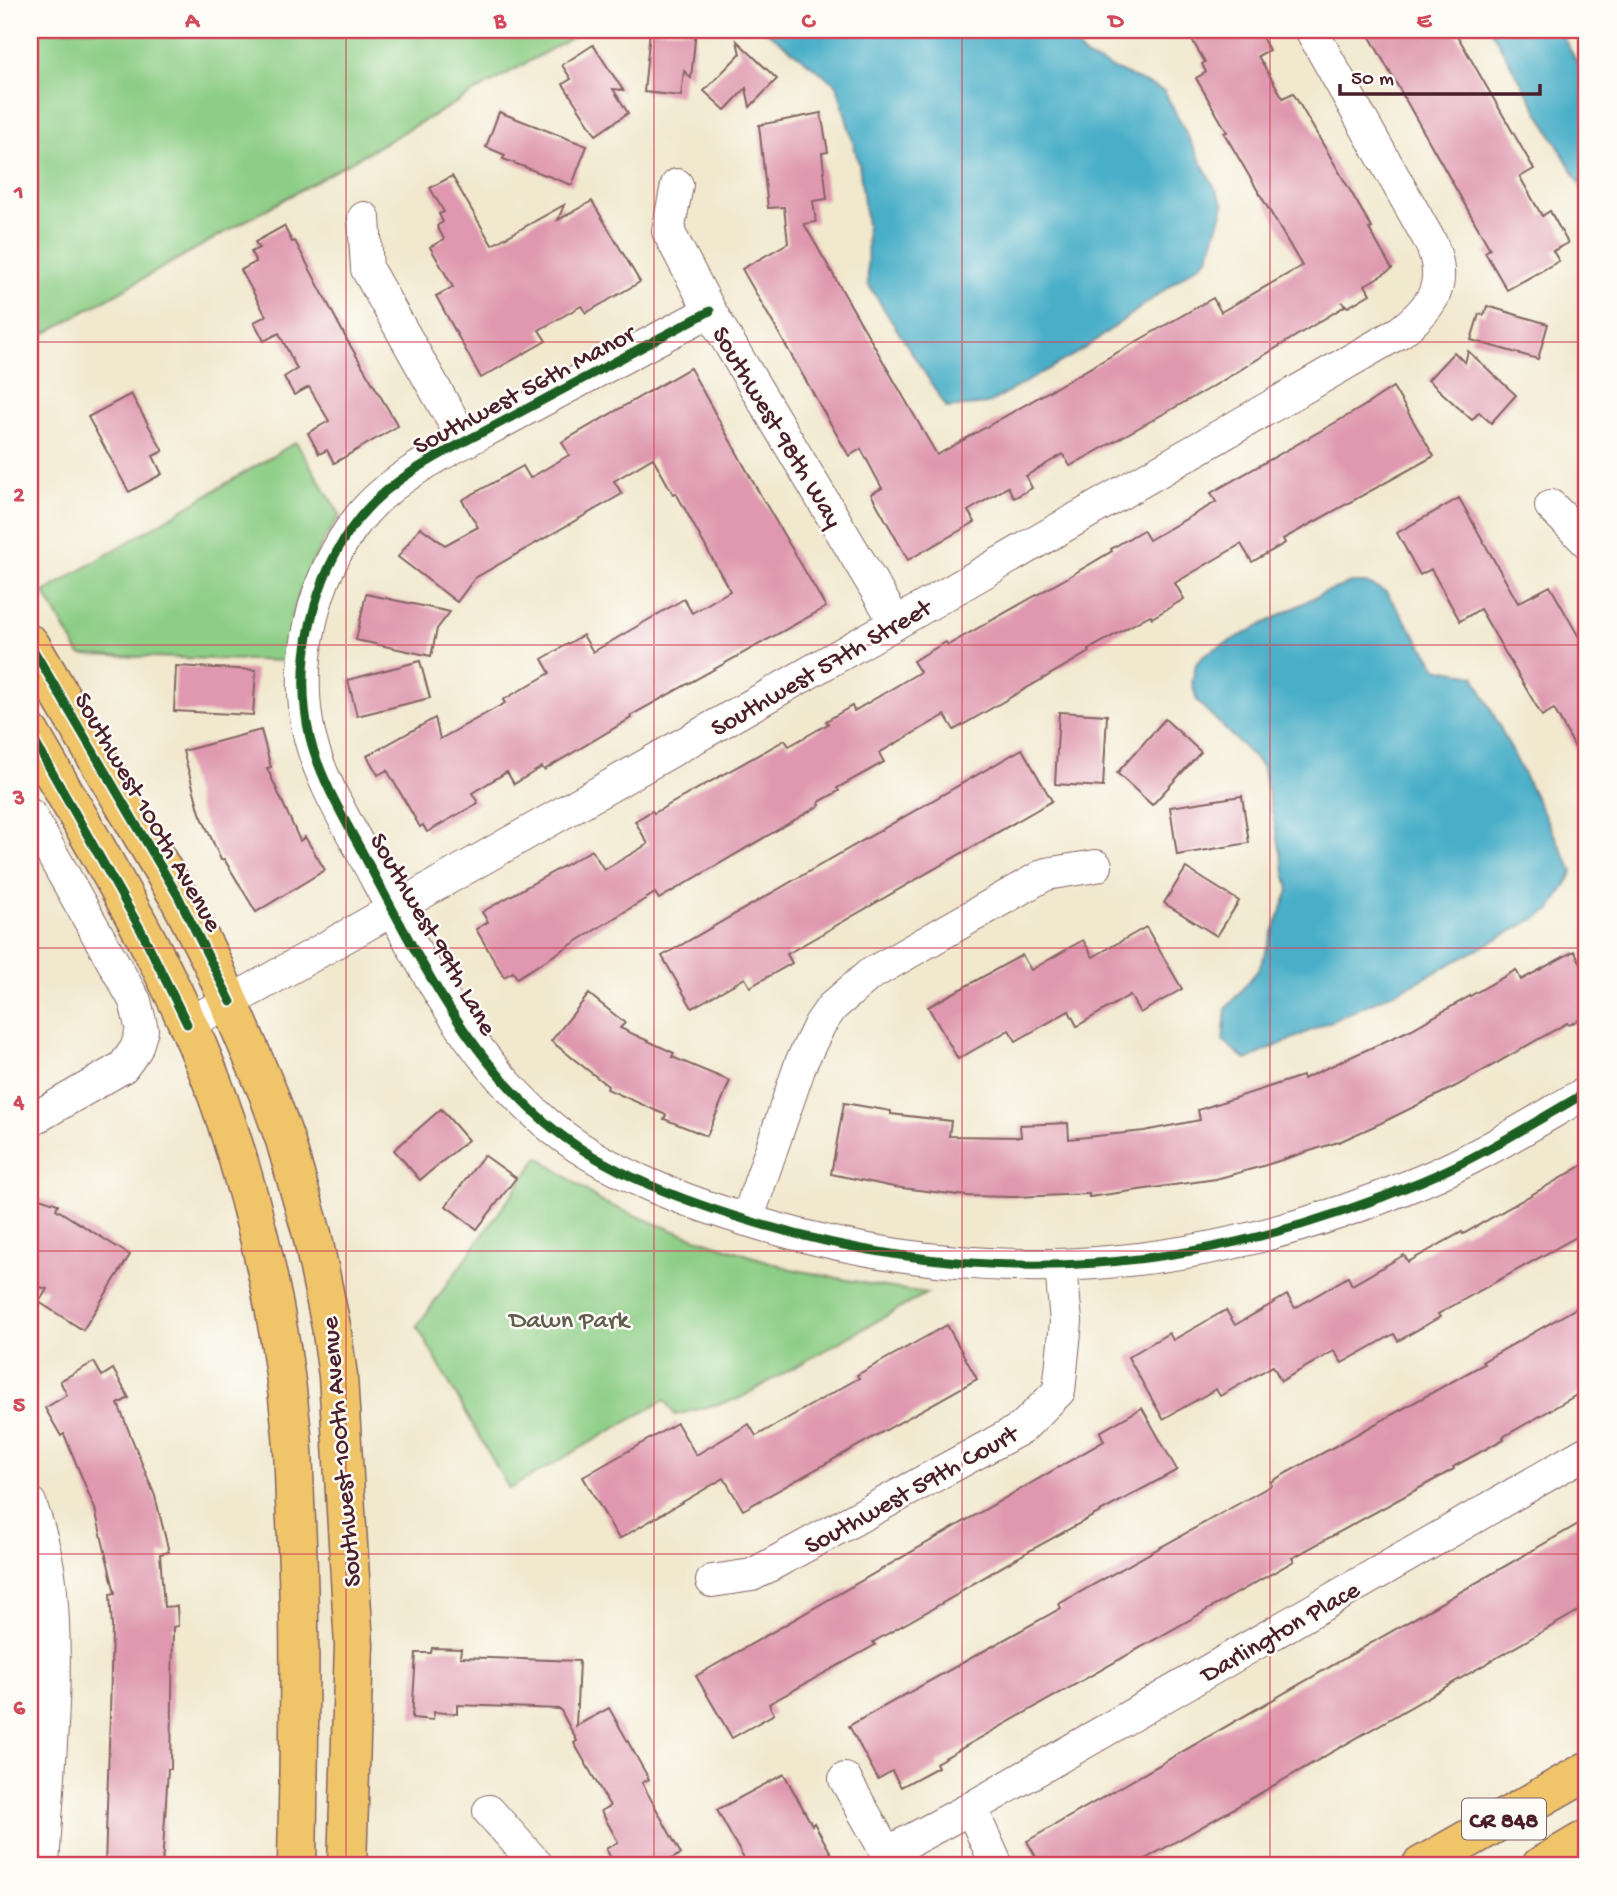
<svg xmlns="http://www.w3.org/2000/svg" width="1617" height="1896" viewBox="0 0 1617 1896" font-family="'Gochi Hand',sans-serif">
	<rect width="100%" height="100%" fill="#fdfcf7"/>
	<filter id="ink" filterUnits="userSpaceOnUse"><feTurbulence type="fractalNoise" baseFrequency=".0143" numOctaves="2"/><feDisplacementMap in="SourceGraphic" scale="14" xChannelSelector="R" yChannelSelector="G"/><feConvolveMatrix kernelMatrix="1 2 1 2 8 2 1 2 1" color-interpolation-filters="sRGB"/></filter>
	<filter id="wash" filterUnits="userSpaceOnUse"><feTurbulence type="fractalNoise" baseFrequency=".00686" numOctaves="4" result="noise"/><feDisplacementMap in="SourceGraphic" scale="28" xChannelSelector="R" yChannelSelector="G"/><feGaussianBlur stdDeviation="1.57" result="paint"/><feColorMatrix in="noise" values="0 0 0 0 0 0 0 0 0 0 0 0 0 0 0 0 0 1.4 0 .05"/><feComposite in="paint" operator="in"/></filter>
	<g filter="url(#wash)">
		<rect width="100%" height="100%" fill="#f1e8ce"/>
		<g fill="#8dce86" stroke="#6c7658" stroke-width="2">
			<path d="M30 30H585L30 342Z"/>
			<path d="M296 442 340 515C306 567 293 598 286 661L80 655 44 592Z"/>
			<path d="M539 1157 602 1202 672 1230 791 1269 878 1286 927 1293 738 1399 675 1415 665 1400 509 1489 417 1326Z"/>
		</g>
		<g fill="#49afc8" stroke="#4a677a" stroke-width="2">
			<path d="M765 30H1057L1087 57 1164 91 1224 205 1208 258 1084 349 987 404 947 408 868 284 867 226 859 164 837 85Z"/>
			<path d="M1491 30H1559L1587 80V196Z"/>
			<path d="M1351 583H1366L1386 592 1437 668 1474 676 1573 872 1551 910 1415 983 1246 1060 1223 1041 1226 1009 1259 969 1289 890 1262 766 1197 701 1192 682 1196 664 1205 654 1323 593Z"/>
		</g>
		<g id="blocks">
			<g fill="#df98af">
				<path d="M650 30H696L691 78 684 71 681 96 644 92Z"/>
				<path d="M1186 30H1258L1269 50 1258 56 1283 98 1293 93 1372 228 1369 229 1392 269 1365 285 1370 294 1348 307 1342 302 1345 306 1217 384 1070 466 1063 454 1026 476 1032 488 1014 498 1008 487 968 511 975 522 908 560 871 494 882 488 861 449 849 456 742 269 788 243 784 207 768 208 759 125 821 113 828 152 822 153 827 199 813 201 816 222 804 224 937 455 1213 298 1221 312 1302 266 1224 133 1227 132 1196 78 1206 72 1202 64 1205 62Z"/>
				<path d="M1366 30H1454L1534 169 1520 177 1542 216 1550 211 1568 243 1553 251 1559 261 1507 290 1485 252 1490 249Z"/>
				<path d="M737 41 777 79 750 107 746 88 725 110 704 91 740 54Z"/>
				<path d="M593 45 623 90 613 89 628 113 596 135 563 84 571 79 562 65Z"/>
				<path d="M499 112 587 146 572 185 503 159 505 155 486 147Z"/>
				<path d="M452 176 492 245 564 205 558 220 592 201 640 282 586 313 581 306 539 330 546 341 481 378 436 296 453 287 430 247 444 239 437 226 443 222 439 214 444 212 430 188Z"/>
				<path d="M284 226 292 242 295 241 347 340 398 426 334 463 327 450 319 454 308 433 329 421 309 387 294 395 284 377 297 369 279 333 264 341 254 322 266 316 241 270 256 262 251 252 259 248 255 242Z"/>
				<path d="M1487 306 1548 324 1538 359 1471 340 1479 314 1484 315Z"/>
				<path d="M1468 351 1516 395 1491 423 1479 412 1472 420 1428 380 1454 352 1465 363Z"/>
				<path d="M690 368 757 489 826 607 630 716 631 718 544 770 542 767 514 784 507 772 472 793 478 803 427 832 423 825 420 827 387 770 378 775 367 756 435 718 440 739 505 703 503 700 550 673 542 659 583 635 593 652 684 599 692 613 730 591 676 493 673 494 653 458 614 481 622 494 475 578 457 602 398 557 420 527 445 545 478 527 462 500 523 466 530 478 569 455 562 442Z"/>
				<path d="M1393 387 1434 456 1283 539 1285 543 1252 562 1241 544 1175 583 1184 599 1152 618 1150 615 1088 650 1089 652 954 730 945 715 879 753 884 762 837 788 839 791 819 802 820 805 659 899 655 893 517 978 513 972 504 977 476 929 488 922 482 912 592 850 604 870 648 844 635 821 652 811 654 813 785 740 789 746 828 724 826 721 852 706 854 711 920 672 913 661 946 642 948 645 1065 579 1112 551 1111 549 1143 530 1149 540 1216 502 1211 493 1361 408Z"/>
				<path d="M131 394 163 451 153 456 162 474 129 492 88 417Z"/>
				<path d="M1459 498 1518 603 1550 586 1580 639 1587 635V769L1554 709 1542 716 1480 609 1460 621 1431 569 1420 575 1397 533Z"/>
				<path d="M366 594 450 612 437 629 431 656 356 640Z"/>
				<path d="M420 661 430 698 357 716 348 680Z"/>
				<path d="M176 666 256 670 253 715 174 711Z"/>
				<path d="M1059 712 1107 715 1103 787 1055 784Z"/>
				<path d="M1165 719 1201 752 1152 805 1117 773Z"/>
				<path d="M261 730 271 767 267 768 300 841 305 837 325 870 256 912 224 859 221 860 200 813 183 751Z"/>
				<path d="M1022 749 1052 801 787 954 792 963 750 987 745 978 692 1008 662 956Z"/>
				<path d="M1242 796 1249 843 1177 855 1170 807Z"/>
				<path d="M1186 868 1239 901 1217 936 1164 903Z"/>
				<path d="M1146 927 1182 989 1140 1013 1130 995 1077 1026 1069 1011 1016 1041 1009 1030 958 1059 928 1007 1022 955 1031 970 1083 940 1093 957Z"/>
				<path d="M1574 951 1587 974V1015L1569 1025 1567 1023 1456 1086 1381 1123 1341 1141 1263 1166 1216 1179 1089 1197V1194L1014 1197 967 1196 894 1187 831 1174 844 1103 891 1111V1114L951 1121 949 1136 1021 1137 1020 1125 1068 1123 1069 1139 1144 1131 1200 1120 1198 1110 1302 1076 1303 1079 1412 1029 1516 970 1521 980Z"/>
				<path d="M589 994 625 1023 620 1028 674 1053 672 1057 730 1081 707 1136 664 1119 666 1115 607 1089 608 1086 551 1041Z"/>
				<path d="M441 1109 468 1140 420 1180 394 1150Z"/>
				<path d="M484 1155 516 1178 477 1229 446 1206Z"/>
				<path d="M1587 1163V1231L1438 1314 1440 1317 1398 1341 1394 1334 1342 1363 1334 1351 1281 1381 1273 1366 1220 1396 1216 1389 1163 1419 1128 1357 1169 1333 1173 1340 1226 1310 1235 1325 1287 1295 1295 1308 1348 1277 1352 1285 1404 1255 1408 1262 1462 1232 1463 1234Z"/>
				<path d="M30 1195 58 1204 56 1209 130 1255 83 1330 39 1302 47 1289 30 1284Z"/>
				<path d="M1587 1302V1389L1503 1437 1504 1439 1453 1467 1454 1469 1292 1558 1294 1561 936 1763 938 1767 901 1787 892 1771 878 1779 849 1726 1061 1608 1059 1604 1272 1485 1270 1482 1484 1364 1482 1362Z"/>
				<path d="M947 1325 977 1379 743 1510 724 1478 619 1539 583 1477 677 1423 696 1455 749 1424 756 1436 859 1378 857 1375Z"/>
				<path d="M94 1362 102 1376 113 1369 129 1398 118 1404 155 1496 169 1552 160 1554 164 1607 177 1606 178 1626 173 1627 171 1769H168L162 1866H105L110 1715 112 1627 110 1594 115 1593 95 1509 64 1434 61 1436 45 1408 67 1395 60 1381Z"/>
				<path d="M1142 1408 1177 1470 1029 1551 959 1592 960 1593 873 1642 875 1645 769 1704 774 1714 732 1738 696 1676 1104 1441 1100 1432Z"/>
				<path d="M1587 1519V1606L1133 1866H1041L1027 1841Z"/>
				<path d="M432 1648 461 1649 460 1657 579 1661 576 1726 609 1708 649 1779 642 1783 681 1854 658 1866H615L606 1849 618 1842 601 1811 610 1806 574 1743 577 1741 560 1709 457 1705V1714L434 1712 433 1720 412 1718 416 1653H431Z"/>
				<path d="M784 1774 812 1825 814 1823 838 1866H748L717 1810Z"/>
			</g>
		</g>
	</g>
	<g filter="url(#ink)">
		<use href="#blocks" fill-opacity="0" stroke="#846564" stroke-width="2"/>
		<g fill="none" stroke-linecap="round" stroke-linejoin="round">
			<g stroke="#846564" stroke-width="34">
				<g id="minor">
					<path d="M677 185 668 231 710 311 896 623"/>
					<path d="M364 218 367 269 465 442"/>
					<path d="M710 311C645 346 580 380 515 415 462 444 398 470 359 518 312 577 293 665 310 738 320 777 341 813 360 848 412 945 461 1049 545 1122 604 1173 689 1203 763 1225 992 1292 1203 1274 1422 1181 1480 1157 1533 1123 1587 1092"/>
					<path d="M1551 506 1587 542"/>
					<path d="M30 815 135 1001 142 1030 136 1049 123 1067 30 1121"/>
					<path d="M187 1024 255 988 896 623 1400 332C1434 306 1448 284 1431 243L1311 30"/>
					<path d="M747 1220 801 1063 820 1024 832 1007 869 975 1046 874 1096 866"/>
					<path d="M30 1503C40 1531 49 1561 51 1592 59 1682 48 1776 43 1866"/>
					<path d="M712 1581 752 1575 1022 1428 1059 1391 1066 1322 1061 1266"/>
					<path d="M845 1779 894 1866"/>
					<path d="M971 1808 997 1866"/>
					<path d="M489 1811 538 1866"/>
					<path d="M887 1853 971 1808 1587 1452"/>
				</g>
			</g>
			<g stroke="#846564" stroke-width="41">
				<g id="major">
					<path d="M30 644 178 896 211 960 268 1093 285 1140 312 1234 331 1326 338 1376 354 1645 347 1866"/>
					<path d="M30 733C100 855 182 987 226 1121 258 1219 281 1322 291 1425 294 1450 294 1476 295 1502 302 1623 299 1745 297 1866"/>
					<path d="M1421 1866 1587 1771"/>
					<path d="M1541 1866 1587 1839"/>
				</g>
			</g>
			<use href="#minor" stroke="#fff" stroke-width="32"/>
			<use href="#major" stroke="#f0c469" stroke-width="38"/>
			<g stroke="#fdfcf7" stroke-width="13">
				<g id="cycleway">
					<path d="M710 311C645 346 580 380 515 415 462 444 398 470 359 518 312 577 293 665 310 738 320 777 341 813 360 848 412 945 461 1049 545 1122 604 1173 689 1203 763 1225 992 1292 1203 1274 1422 1181 1480 1157 1533 1123 1587 1092"/>
					<path d="M30 644 178 896 231 1002"/>
					<path d="M30 733 142 932 187 1024"/>
				</g>
			</g>
			<use href="#cycleway" stroke="#1b5e20" stroke-width="9"/>
		</g>
	</g>
	<path fill="none" stroke="#d1495b" stroke-width="2" stroke-opacity="0.55" d="M346 30V1866M654 30V1866M962 30V1866M1270 30V1866M30 342H1587M30 645H1587M30 948H1587M30 1251H1587M30 1554H1587"/>
	<g text-anchor="middle" stroke-width="5" stroke-linejoin="round" paint-order="stroke">
		<rect fill="#fdfcf7" stroke="#806168" stroke-width="2" x="1462" y="1798.5" width="84" height="41" rx="5"/>
		<g font-size="24" font-weight="bold" fill="#4a1f2b">
			<text x="1504" y="1827">CR 848</text>
		</g>
		<g font-size="26" fill="#4a1f2b" stroke="#fdfcf7">
			<text transform="translate(523 388) rotate(-28)" y="9">Southwest 56th Manor</text>
			<text transform="translate(779 426) rotate(59)" y="9">Southwest 98th Way</text>
			<text transform="translate(820 666) rotate(-30)" y="9">Southwest 57th Street</text>
			<text transform="translate(150 811) rotate(60)" y="9">Southwest 100th Avenue</text>
			<text transform="translate(435 933) rotate(60)" y="9">Southwest 99th Lane</text>
			<text transform="translate(339 1452) rotate(-95)" y="9">Southwest 100th Avenue</text>
			<text transform="translate(910 1488) rotate(-29)" y="9">Southwest 59th Court</text>
			<text transform="translate(1279 1630) rotate(-30)" y="9">Darlington Place</text>
		</g>
		<g font-size="26" fill="#615c4b" stroke="#fdfcf7">
			<text x="569" y="1327">Dawn Park</text>
		</g>
	</g>
	<rect width="1617" height="1896" fill="none" stroke="#fdfcf7" stroke-width="77"/>
	<path d="M1340 84v10h200v-10" fill="none" stroke="#4a1f2b" stroke-width="3.5"/>
	<text x="1351" y="84" font-size="21" fill="#4a1f2b" stroke="#fdfcf7" stroke-width="5" paint-order="stroke">50 m</text>
	<rect x="38" y="38" width="1540" height="1819" fill="none" stroke="#d1495b" stroke-width="2.5"/>
	<g font-size="23" text-anchor="middle" font-weight="bold" fill="#d1495b">
		<text x="192" y="27">A</text>
		<text x="500" y="27">B</text>
		<text x="808" y="27">C</text>
		<text x="1116" y="27">D</text>
		<text x="1424" y="27">E</text>
		<text x="19" y="198">1</text>
		<text x="19" y="501">2</text>
		<text x="19" y="804">3</text>
		<text x="19" y="1108">4</text>
		<text x="19" y="1411">5</text>
		<text x="19" y="1714">6</text>
	</g>
</svg>
